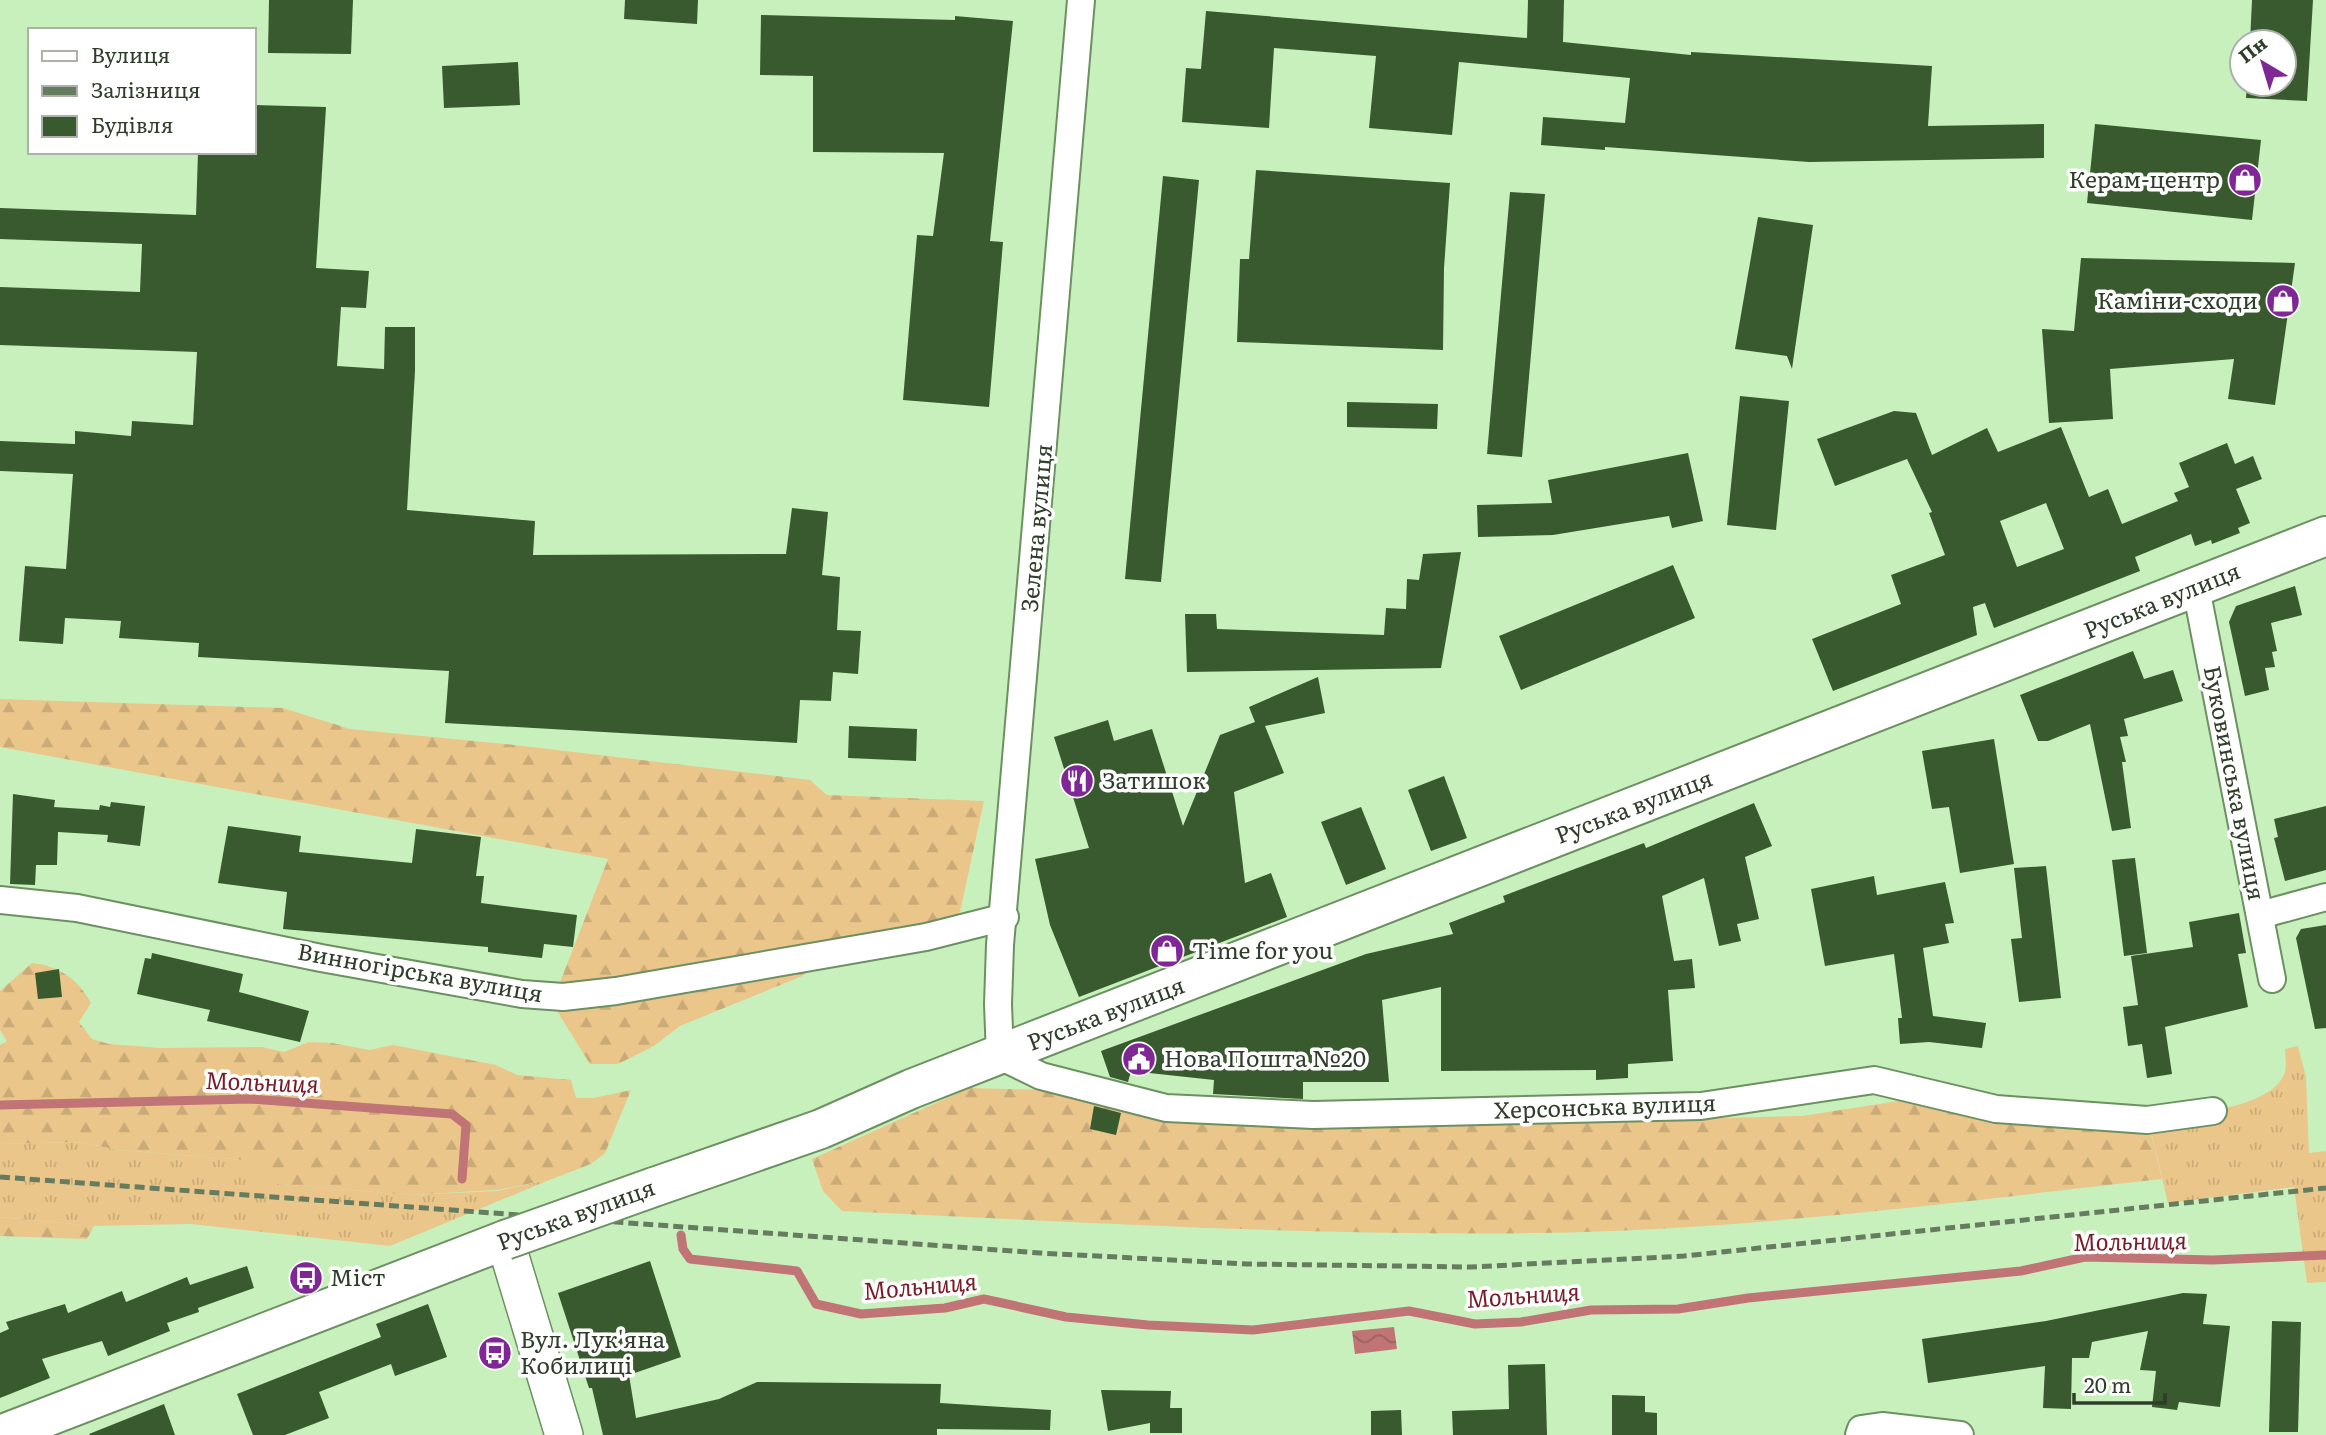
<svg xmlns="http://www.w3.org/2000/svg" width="2326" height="1435" viewBox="0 0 2326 1435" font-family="Literata,serif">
	<defs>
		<pattern id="grass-tufts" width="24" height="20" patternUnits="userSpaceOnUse" patternTransform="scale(1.75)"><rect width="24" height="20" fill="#ebc68b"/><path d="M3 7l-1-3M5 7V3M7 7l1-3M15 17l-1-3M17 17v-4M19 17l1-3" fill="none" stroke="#caab78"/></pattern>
		<pattern id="forest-firs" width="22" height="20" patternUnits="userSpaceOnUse" patternTransform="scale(1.75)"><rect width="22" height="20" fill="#ebc68b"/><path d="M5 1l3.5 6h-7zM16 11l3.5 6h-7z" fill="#caab78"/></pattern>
		<pattern id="water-waves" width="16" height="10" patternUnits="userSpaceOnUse" patternTransform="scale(1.75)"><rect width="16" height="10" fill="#c07476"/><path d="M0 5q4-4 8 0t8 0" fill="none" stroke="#9c6161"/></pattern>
	</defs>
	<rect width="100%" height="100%" fill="#c8f0bd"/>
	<g fill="url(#grass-tufts)">
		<path d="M2298 1046 2306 1077 2309 1153 2326 1151V1282L2307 1283 2294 1187 2168 1203 2148 1119C2182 1114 2272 1111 2285 1072 2287 1066 2285 1056 2285 1049Z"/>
		<path d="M77 1142 119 1150 246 1160 279 1184 410 1195 497 1191 552 1179 390 1246 191 1224 94 1226 0 1217V1144Z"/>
	</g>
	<g fill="url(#forest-firs)">
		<path d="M0 699 283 708 350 729 515 745 810 780 827 795 984 801 960 912 939 932 822 964 800 977 680 1026 654 1046 618 1064H590L552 1003 608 859 0 747Z"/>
		<path d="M32 963C59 966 78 979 91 1003L79 1022 92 1039 109 1044 162 1048 262 1047 284 1052 309 1042 332 1043 369 1050 393 1045 496 1065 517 1075 571 1080 576 1098H594L631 1090 605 1153 591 1164 552 1179 498 1190 410 1195 278 1184 245 1160 119 1150 77 1142 0 1144V1045L7 1041 0 1030V991Z"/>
		<path d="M969 1088 1046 1090 1187 1123 1412 1126 1802 1116 1905 1100 2150 1129 2162 1179C1956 1202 1748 1230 1540 1233 1307 1236 1074 1222 842 1211L823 1191 812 1159Z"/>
		<path d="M0 1217 94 1226 87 1239 0 1236Z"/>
	</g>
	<path fill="url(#water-waves)" d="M1394 1327 1397 1349 1355 1354 1352 1331Z"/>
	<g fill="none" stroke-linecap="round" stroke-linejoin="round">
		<g stroke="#c07476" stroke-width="9">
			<path d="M0 1105 250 1099 452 1114 466 1125 462 1179"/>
			<path d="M681 1235 683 1249 690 1259 797 1271 816 1304 861 1314 945 1308 984 1299 1066 1317 1148 1325 1253 1330 1409 1311 1475 1324 1521 1322 1591 1310 1678 1309 1748 1298 2021 1271 2085 1257 2213 1260 2326 1255"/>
		</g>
	</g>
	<g fill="#385a2e" fill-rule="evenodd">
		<path d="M269 0H353L351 54 268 53Z"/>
		<path d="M625 0H698L697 24 624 19Z"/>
		<path d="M1528 0H1564L1563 42 1691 55V52L1932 66 1928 126 2044 124V158L1809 162 1605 147V150L1541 145 1543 117 1625 123 1630 78 1459 62 1452 135 1369 128 1376 56 1274 48 1269 128 1182 122 1186 68 1201 69 1206 11 1527 38Z"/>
		<path d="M2252 0H2313L2307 101 2246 98 2247 84H2284V42H2250Z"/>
		<path d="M761 15 955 20V16L1013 21 990 241 1003 242 989 407 903 400 917 235 933 236 944 153 813 152V76L760 75Z"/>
		<path d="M518 62 520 105 444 108 442 66Z"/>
		<path d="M254 105 326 107 316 268 369 271 366 308 341 307 337 366 384 369 385 327H415V371L407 510 535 521 533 555 786 554 792 508 828 512 822 575 840 577 837 630 861 631 858 674 833 672 831 701 800 700 797 743 445 723 449 671 198 657 199 643 119 638 121 621 65 618 63 644 19 641 25 566 66 569 73 474 0 471V441L75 444V431L131 436 132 421 193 425 197 352 0 345V287L140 292 142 244 0 239V208L196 215 198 152H254Z"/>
		<path d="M2095 124 2261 140 2252 220 2087 203Z"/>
		<path d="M1256 170 1450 183 1444 268 1443 350 1237 342 1240 259H1249Z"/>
		<path d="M1163 176 1199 180 1161 582 1125 579Z"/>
		<path d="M1510 192 1545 194 1522 457 1487 454Z"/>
		<path d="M1758 217 1813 225 1792 369 1787 356 1735 349Z"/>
		<path d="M2081 258 2295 263 2275 405 2228 399 2234 359 2110 369 2113 419 2049 423 2042 329 2074 331Z"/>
		<path d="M1740 396 1789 401 1776 530 1727 525Z"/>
		<path d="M1347 402 1438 404 1437 429 1347 427Z"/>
		<path d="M1894 411 1916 413 1932 455 1987 428 1998 452 2061 427 2089 497 2108 489 2122 524 2178 501 2174 493 2189 487 2179 463 2227 443 2235 464 2253 456 2262 479 2236 489 2250 523 2238 528 2240 533 2212 544 2211 540 2195 546 2191 534 2135 557 2140 571 1994 628 1985 603 1973 607 1977 635 1833 691 1812 639 1901 604 1891 575 1945 555 1929 513 1932 512 1907 459 1835 486 1817 439ZM2046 503 2064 549 2017 567 2000 521Z"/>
		<path d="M1688 453 1703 521 1672 528 1669 516 1553 535 1478 537 1477 505 1552 503 1548 480Z"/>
		<path d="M1461 552 1441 668 1187 672 1185 614H1216L1217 629 1384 635 1386 608 1406 609 1407 579 1419 580 1423 554Z"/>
		<path d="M1673 565 1695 618 1521 690 1499 636Z"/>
		<path d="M2295 586 2302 615 2271 623 2277 651 2272 652 2275 667 2265 668 2269 690 2245 696 2229 622 2236 606Z"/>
		<path d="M2133 651 2144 679 2173 670 2183 701 2124 719 2128 736 2120 737 2126 762H2122L2131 828 2112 831 2090 724 2048 741H2038L2020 695Z"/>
		<path d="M1318 677 1325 713 1265 726 1284 773 1234 792 1245 883 1271 873 1287 917 1079 997 1050 925 1035 859 1089 848 1054 737 1108 720 1114 741 1152 729 1183 826 1220 735 1255 722 1249 707Z"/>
		<path d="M849 726 917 729 916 761 848 758Z"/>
		<path d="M1994 739 2014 864 1960 873 1949 807 1932 809 1922 751Z"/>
		<path d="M1444 776 1467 838 1431 851 1408 790Z"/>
		<path d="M13 794 55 800 54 807 99 810 100 805 110 807 111 802 145 806 140 846 107 842 108 835 58 832 57 865H36L35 885 10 884Z"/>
		<path d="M1754 803 1772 846 1745 857 1759 919 1737 924 1741 941 1719 946 1704 878 1662 896 1674 961 1692 959 1695 988 1668 990 1673 1061 1628 1064V1078L1596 1080V1070L1441 1071V987L1382 1000 1389 1082H1303V1099L1213 1094 1214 1080 1131 1071 1128 1082 1110 1077 1101 1051 1366 954 1453 934 1449 923 1505 902 1503 896 1644 843 1646 848Z"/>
		<path d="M2326 806V870L2285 881 2274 838 2278 837 2274 819Z"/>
		<path d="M1361 807 1386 869 1346 885 1321 822Z"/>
		<path d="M228 826 301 836 299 852 412 863 416 829 481 837 476 876H484L481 903 577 915 573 947 544 944 542 958 488 952V947L283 929 287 892 218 883Z"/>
		<path d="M2135 858 2147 953 2124 956 2112 860Z"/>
		<path d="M2046 866 2061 998 2019 1002 2011 939 2022 938 2014 868Z"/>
		<path d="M1874 876 1877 895 1945 882 1954 923 1945 924 1949 943 1923 948 1933 1016 1986 1023 1982 1048 1929 1042 1900 1044 1898 1018H1902L1894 954 1825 966 1811 889Z"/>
		<path d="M2239 913 2246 953 2238 954 2248 1007 2165 1027 2172 1074 2147 1078 2142 1044 2128 1046 2123 1007 2138 1005 2131 956 2193 947 2189 922Z"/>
		<path d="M2326 925V1028L2315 1029 2296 938 2301 929Z"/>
		<path d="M152 953 243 974 239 992 309 1011 300 1042 207 1021 210 1010 137 994 145 958 151 959Z"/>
		<path d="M59 969 62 997 38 999 35 973Z"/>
		<path d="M1094 1106 1121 1113 1116 1135 1090 1129Z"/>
		<path d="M650 1261 681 1357 629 1375 636 1418 719 1399 757 1382 941 1384 940 1403 1051 1410 1050 1430 937 1429V1435H603L592 1388H589L558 1293Z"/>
		<path d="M247 1266 254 1288 198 1308 199 1312 167 1323 170 1331 108 1356 102 1341 42 1359 50 1378 0 1398V1333L9 1329 6 1322 65 1304 68 1313 122 1291 126 1302 187 1277 190 1285Z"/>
		<path d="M2183 1293 2207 1294 2203 1324 2230 1326 2220 1407 2179 1402 2177 1410 2152 1407 2156 1371 2140 1370 2148 1331 2092 1342 2089 1358H2072L2071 1409 2043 1408 2045 1366 1928 1383 1922 1339 2046 1321Z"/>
		<path d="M428 1304 447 1357 395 1376 391 1364 319 1392 329 1418 285 1435H253L237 1394 381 1337 376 1324Z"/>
		<path d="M2272 1321 2301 1322 2298 1432H2269Z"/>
		<path d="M1545 1364 1547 1435H1453L1452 1411 1509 1409 1508 1365Z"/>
		<path d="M1101 1390 1171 1391 1170 1408H1182V1433H1150V1423L1108 1431Z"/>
		<path d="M1612 1395 1645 1396V1412L1657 1413V1435H1612Z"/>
		<path d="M164 1404 175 1435H90L89 1434Z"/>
		<path d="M1401 1410 1402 1435H1371V1411Z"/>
	</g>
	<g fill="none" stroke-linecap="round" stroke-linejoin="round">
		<g stroke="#6c9061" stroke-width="30">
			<g id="street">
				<path d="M1081 0 1000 945 998 1004 1000 1056 1041 1076 1166 1108 1313 1115 1701 1106 1874 1080 1996 1109 2147 1120 2213 1111"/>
				<path d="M2196 588 2272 979"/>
				<path d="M0 900 77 908 321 958 522 994 563 997 616 991 926 937 1005 917"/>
				<path d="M2260 915 2326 897"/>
				<path d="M1859 1435 1861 1429 1882 1426 1960 1435"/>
			</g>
		</g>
		<g stroke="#6c9061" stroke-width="40">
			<path id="secondary" d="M505 1240 564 1435"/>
		</g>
		<g stroke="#6c9061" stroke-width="42">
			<g id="primary">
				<path d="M654 1187 821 1129 911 1089 2326 536"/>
				<path d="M0 1435 505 1240"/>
			</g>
		</g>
		<use href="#street" stroke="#fff" stroke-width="26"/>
		<use href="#secondary" stroke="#fff" stroke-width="37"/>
		<use href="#primary" stroke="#fff" stroke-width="38"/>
		<path stroke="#657d5e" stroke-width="5" stroke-dasharray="10 5" stroke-linecap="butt" d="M0 1177 1040 1253 1247 1264 1471 1267 1684 1256 2326 1188"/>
		<g stroke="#6c9061" stroke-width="42" stroke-linecap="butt">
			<path id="primary-bridge" d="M505 1240 654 1187"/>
		</g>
		<use href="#primary-bridge" stroke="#fff" stroke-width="38"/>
	</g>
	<defs>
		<g id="shop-disc" transform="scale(1.75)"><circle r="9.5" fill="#7f2795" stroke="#fff"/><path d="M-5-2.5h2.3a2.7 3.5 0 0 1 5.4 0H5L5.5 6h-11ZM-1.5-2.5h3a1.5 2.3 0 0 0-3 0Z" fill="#fff"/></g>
		<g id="restaurant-disc" transform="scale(1.75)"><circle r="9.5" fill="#7f2795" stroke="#fff"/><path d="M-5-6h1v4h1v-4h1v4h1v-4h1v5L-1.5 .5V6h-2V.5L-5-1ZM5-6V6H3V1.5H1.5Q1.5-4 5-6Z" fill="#fff"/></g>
		<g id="civic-disc" transform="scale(1.75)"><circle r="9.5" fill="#7f2795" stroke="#fff"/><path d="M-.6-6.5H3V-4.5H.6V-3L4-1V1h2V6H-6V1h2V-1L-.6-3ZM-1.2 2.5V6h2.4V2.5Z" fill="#fff"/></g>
		<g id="bus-disc" transform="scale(1.75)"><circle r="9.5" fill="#7f2795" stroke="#fff"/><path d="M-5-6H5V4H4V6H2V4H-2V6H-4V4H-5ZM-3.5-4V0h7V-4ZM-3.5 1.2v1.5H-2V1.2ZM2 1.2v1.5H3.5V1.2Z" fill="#fff"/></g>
	</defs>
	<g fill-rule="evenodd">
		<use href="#shop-disc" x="2245" y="180"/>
		<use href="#shop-disc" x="2283" y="301"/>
		<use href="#restaurant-disc" x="1077" y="781"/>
		<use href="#shop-disc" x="1167" y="951"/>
		<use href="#civic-disc" x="1139" y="1059"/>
		<use href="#bus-disc" x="306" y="1278"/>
		<use href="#bus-disc" x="495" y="1353"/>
	</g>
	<g text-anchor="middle" stroke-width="7" stroke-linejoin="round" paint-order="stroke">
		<g font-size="23" fill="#2f3e2a" stroke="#fff" text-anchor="start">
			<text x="2220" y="188" text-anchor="end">Керам-центр</text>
			<text x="2258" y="309" text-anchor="end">Каміни-сходи</text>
			<text x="1102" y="789">Затишок</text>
			<text x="1192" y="959">Time for you</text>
			<text x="1164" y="1067">Нова Пошта №20</text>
			<text x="330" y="1286">Міст</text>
			<text x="520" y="1348">Вул. Лук'яна<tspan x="520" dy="26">Кобилиці</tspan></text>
		</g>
		<g font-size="23" fill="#2f3e2a" stroke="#fff">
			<text transform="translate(1037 528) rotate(-85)" y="8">Зелена вулиця</text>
			<text transform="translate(2162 601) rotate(-22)" y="8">Руська вулиця</text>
			<text transform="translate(2234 783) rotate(79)" y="8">Буковинська вулиця</text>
			<text transform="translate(1634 807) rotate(-21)" y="8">Руська вулиця</text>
			<text transform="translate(420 973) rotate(10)" y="8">Винногірська вулиця</text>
			<text transform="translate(1106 1014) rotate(-21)" y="8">Руська вулиця</text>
			<text transform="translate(1605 1107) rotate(-2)" y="8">Херсонська вулиця</text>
			<text transform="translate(576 1215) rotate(-20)" y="8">Руська вулиця</text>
		</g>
		<g font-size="24" font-style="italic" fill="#781c28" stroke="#fff">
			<text transform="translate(262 1083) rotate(2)" y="8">Мольниця</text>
			<text transform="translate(2130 1242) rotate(-1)" y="8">Мольниця</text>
			<text transform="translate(920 1287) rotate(-5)" y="8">Мольниця</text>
			<text transform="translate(1523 1296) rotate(-4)" y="8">Мольниця</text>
		</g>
	</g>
	<rect x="28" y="28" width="228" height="126" fill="#ffffff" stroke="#acb2aa" stroke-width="2"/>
	<rect x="42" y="51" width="35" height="10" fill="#ffffff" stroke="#acb2aa" stroke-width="2"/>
	<text x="91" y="63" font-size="21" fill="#2f3e2a">Вулиця</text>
	<rect x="42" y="86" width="35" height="10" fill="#657d5e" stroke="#acb2aa" stroke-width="2"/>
	<text x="91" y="98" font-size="21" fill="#2f3e2a">Залізниця</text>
	<rect x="42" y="116" width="35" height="21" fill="#385a2e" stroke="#acb2aa" stroke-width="2"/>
	<text x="91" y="133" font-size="21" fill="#2f3e2a">Будівля</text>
	<g transform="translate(2263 63) rotate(322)"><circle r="33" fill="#ffffff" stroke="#acb2aa" stroke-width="2"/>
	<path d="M0-5L12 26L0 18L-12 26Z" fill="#7f2795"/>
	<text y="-10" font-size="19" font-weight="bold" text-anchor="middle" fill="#2f3e2a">Пн</text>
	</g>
	<path d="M2074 1393v10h91v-10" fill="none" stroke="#2f3e2a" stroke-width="3.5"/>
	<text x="2084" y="1393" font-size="21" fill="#2f3e2a" stroke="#ffffff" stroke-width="5" paint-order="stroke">20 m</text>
</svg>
